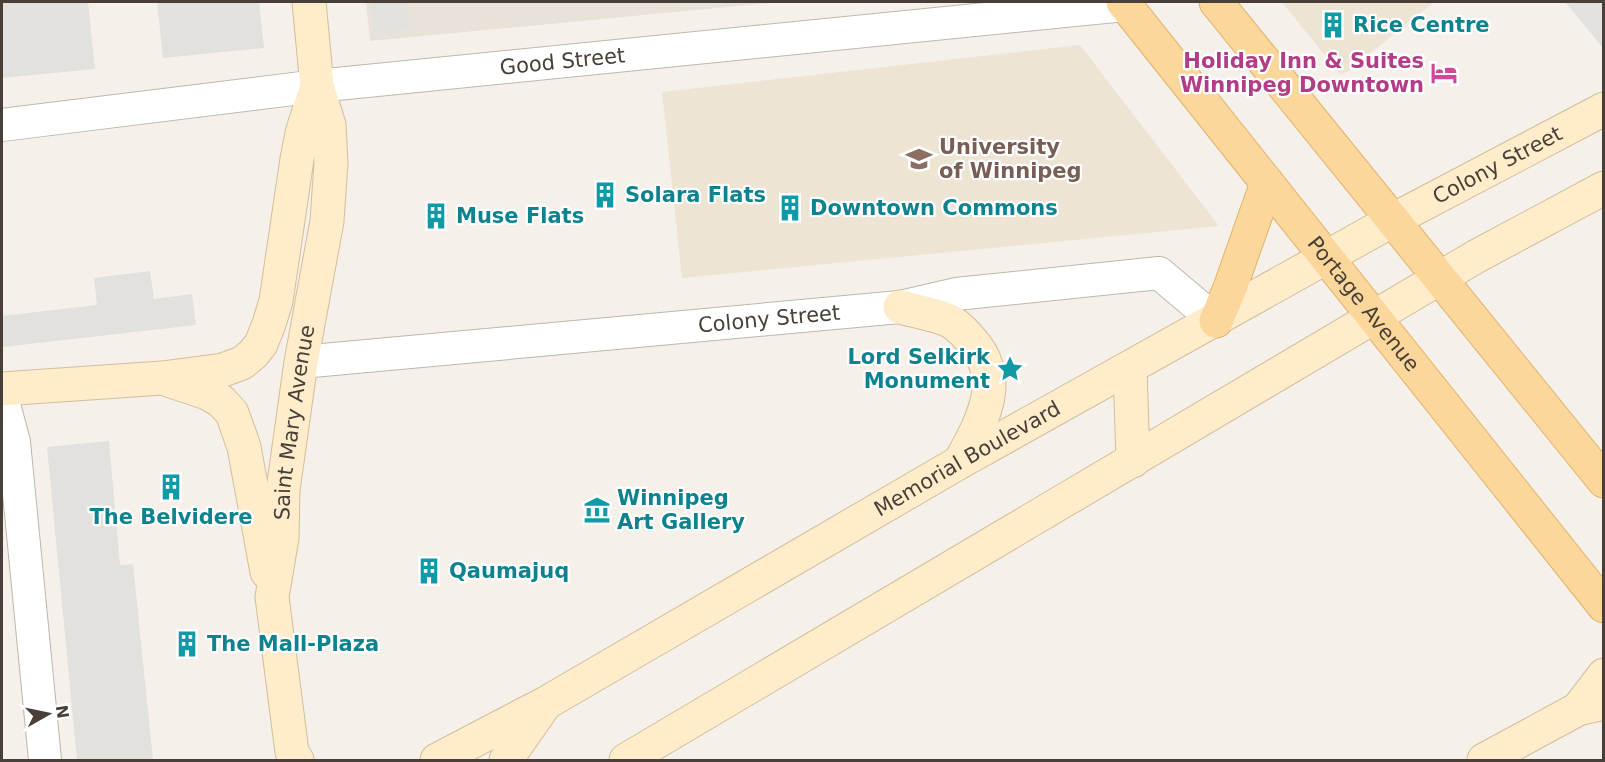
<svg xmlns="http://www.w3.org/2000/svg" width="1605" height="762" viewBox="0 0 1605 762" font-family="'DejaVu Sans',sans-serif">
	<rect width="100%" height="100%" fill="#f5f0ea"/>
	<path fill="#e8e2d8" d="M366 2H781L370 41Z"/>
	<g fill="#ede4d4">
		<path d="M1282 2H1434L1347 72 1340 74Z"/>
		<path d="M1080 45 1219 226 682 278 662 92Z"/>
	</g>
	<g fill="#e3e1de">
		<path d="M2 2H88L95 69 2 78Z"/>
		<path d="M157 2H259L264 48 163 58Z"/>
		<path d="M370 2H406L409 30 374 32Z"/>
		<path d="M1565 2H1603V48Z"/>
		<path d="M150 271 154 299 192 294 196 325 3 347 2 316 97 305 94 278Z"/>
		<path d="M109 441 120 565 133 564 153 760H77L47 447Z"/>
	</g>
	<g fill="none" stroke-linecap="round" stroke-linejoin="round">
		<g stroke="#c0b7ac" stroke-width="34">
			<g id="street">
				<path id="s1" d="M2 125 317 86 1125 5"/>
				<path id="s2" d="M301 362 900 307 956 294 1159 273 1216 321"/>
				<path d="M2 397 14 442 45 760"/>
			</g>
		</g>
		<g stroke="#d3be9a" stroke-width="35">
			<g id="secondary">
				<path d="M900 307C915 311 931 314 945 319 954 322 964 332 970 339 1008 379 981 423 960 462"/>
				<path d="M1130 368 1133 461"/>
				<path d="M168 380 207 393 221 401 232 413 244 447 267 572"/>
				<path d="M2 389 162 378 223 370 242 363 253 354 261 344 269 324 276 301 297 159 302 133 317 86"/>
				<path d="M1578 709 1604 675"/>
				<path id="s3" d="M297 760 292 752 272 597 282 538 283 490 301 362 327 221 331 163 329 125 317 86 309 2"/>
				<path id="s4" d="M437 760 546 703 960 462 1393 220 1604 109"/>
				<path d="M506 760 543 707"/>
				<path d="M626 760 1477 256 1604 188"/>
				<path d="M1484 760 1578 709 1604 703"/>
			</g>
		</g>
		<g stroke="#e2b26a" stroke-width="35">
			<g id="primary">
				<path id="s5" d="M1123 2 1604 606"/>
				<path d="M1216 2 1604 481"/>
				<path d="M1216 321 1230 288 1267 183"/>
			</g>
		</g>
		<use href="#street" stroke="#fff" stroke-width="32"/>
		<use href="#secondary" stroke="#feeccb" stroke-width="33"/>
		<use href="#primary" stroke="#fcd79b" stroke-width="33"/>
	</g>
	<defs>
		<g id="building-bare" transform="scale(2.07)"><path d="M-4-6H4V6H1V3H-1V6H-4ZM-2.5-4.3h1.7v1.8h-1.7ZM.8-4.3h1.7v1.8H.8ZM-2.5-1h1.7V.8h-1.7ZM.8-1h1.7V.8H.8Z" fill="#0f9aa8" stroke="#fff" stroke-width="2.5" paint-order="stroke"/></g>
		<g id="hotel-bare" transform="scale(2.07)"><path d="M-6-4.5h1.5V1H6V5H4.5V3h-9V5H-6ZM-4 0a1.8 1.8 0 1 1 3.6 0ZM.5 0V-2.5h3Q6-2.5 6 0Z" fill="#d1479c" stroke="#fff" stroke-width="2.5" paint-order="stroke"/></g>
		<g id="university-bare" transform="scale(2.07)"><path d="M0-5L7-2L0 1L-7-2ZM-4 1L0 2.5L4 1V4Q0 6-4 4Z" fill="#8d6e63" stroke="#fff" stroke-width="2.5" paint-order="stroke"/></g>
		<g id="sight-bare" transform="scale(2.07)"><path d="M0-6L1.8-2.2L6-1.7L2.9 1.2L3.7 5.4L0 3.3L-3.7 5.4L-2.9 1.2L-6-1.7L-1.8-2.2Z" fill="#0f9aa8" stroke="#fff" stroke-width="2.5" paint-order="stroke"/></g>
		<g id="museum-bare" transform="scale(2.07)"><path d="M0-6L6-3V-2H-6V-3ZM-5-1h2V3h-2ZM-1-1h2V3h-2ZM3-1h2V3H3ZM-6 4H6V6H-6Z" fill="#0f9aa8" stroke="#fff" stroke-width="2.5" paint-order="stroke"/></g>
	</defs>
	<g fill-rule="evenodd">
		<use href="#building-bare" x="1333" y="25"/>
		<use href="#hotel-bare" x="1444" y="73"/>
		<use href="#university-bare" x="919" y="159"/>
		<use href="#building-bare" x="605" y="195"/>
		<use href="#building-bare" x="790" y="208"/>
		<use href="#building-bare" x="436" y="216"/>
		<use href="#sight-bare" x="1010" y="369"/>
		<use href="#building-bare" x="171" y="487"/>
		<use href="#museum-bare" x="597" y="510"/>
		<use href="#building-bare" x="429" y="571"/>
		<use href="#building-bare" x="187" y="644"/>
	</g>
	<g text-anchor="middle" stroke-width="4.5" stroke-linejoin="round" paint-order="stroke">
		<g font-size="21" font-weight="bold" fill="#0d838f" stroke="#fff" text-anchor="start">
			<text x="1353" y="32">Rice Centre</text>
			<text x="625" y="202">Solara Flats</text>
			<text x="810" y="215">Downtown Commons</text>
			<text x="456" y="223">Muse Flats</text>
			<text x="990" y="364" text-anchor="end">Lord Selkirk<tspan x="990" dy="24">Monument</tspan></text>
			<text x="617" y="505">Winnipeg<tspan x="617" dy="24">Art Gallery</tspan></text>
			<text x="171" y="524" text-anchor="middle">The Belvidere</text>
			<text x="449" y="578">Qaumajuq</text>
			<text x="207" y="651">The Mall-Plaza</text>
		</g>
		<g font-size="21" font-weight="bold" fill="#b23c85" stroke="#fff" text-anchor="end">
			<text x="1424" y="68">Holiday Inn &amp; Suites<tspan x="1424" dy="24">Winnipeg Downtown</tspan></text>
		</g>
		<g font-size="21" fill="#484038" stroke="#fff">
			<text dy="7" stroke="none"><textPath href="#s1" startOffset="564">Good Street</textPath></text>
			<text dy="7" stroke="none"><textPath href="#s4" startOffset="1216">Colony Street</textPath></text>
			<text dy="7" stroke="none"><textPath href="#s5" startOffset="386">Portage Avenue</textPath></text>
			<text dy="7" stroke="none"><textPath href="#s2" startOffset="470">Colony Street</textPath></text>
			<text dy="7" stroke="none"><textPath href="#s3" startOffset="342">Saint Mary Avenue</textPath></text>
			<text dy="7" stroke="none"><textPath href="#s4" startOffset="610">Memorial Boulevard</textPath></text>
		</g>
		<g font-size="21" font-weight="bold" fill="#785e54" stroke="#fff" text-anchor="start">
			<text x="939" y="154">University<tspan x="939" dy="24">of Winnipeg</tspan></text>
		</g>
	</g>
	<rect width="1605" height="762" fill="none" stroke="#484038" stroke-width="6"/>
	<g transform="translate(48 714) rotate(81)" stroke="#ffffff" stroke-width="4.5" paint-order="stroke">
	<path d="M0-4.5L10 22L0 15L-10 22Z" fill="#484038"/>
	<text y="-9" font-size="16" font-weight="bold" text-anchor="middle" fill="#484038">N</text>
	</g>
</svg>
